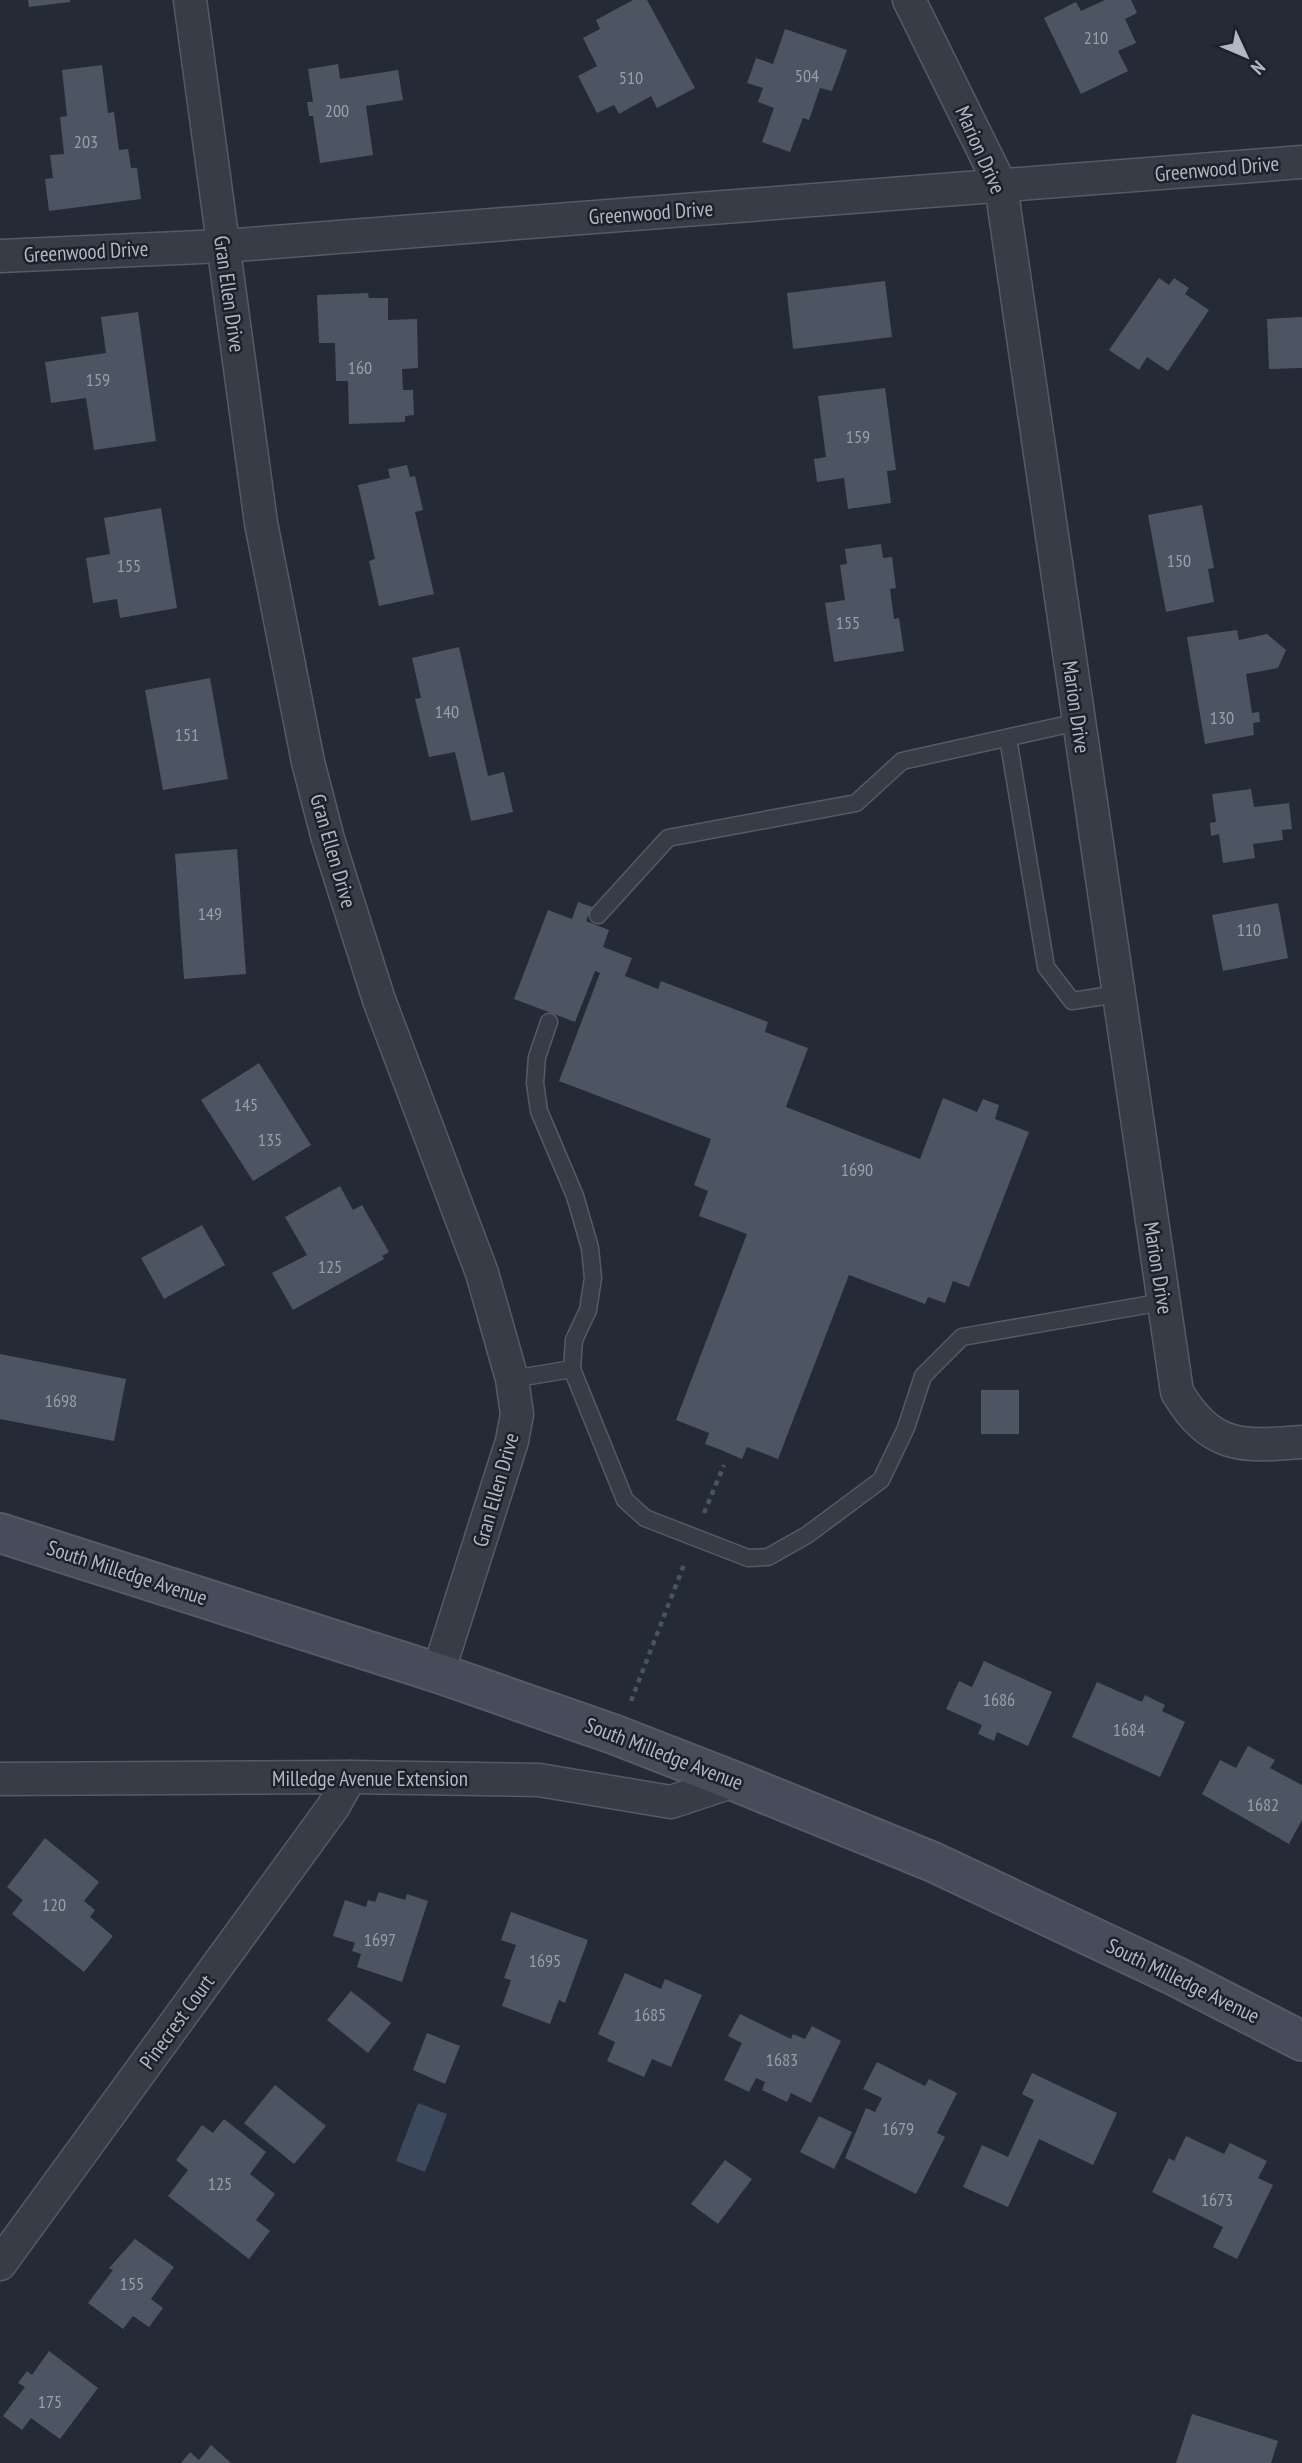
<svg xmlns="http://www.w3.org/2000/svg" width="1302" height="2463" viewBox="0 0 1302 2463" font-family="'PT Sans Narrow',sans-serif">
	<rect width="100%" height="100%" fill="#242b36"/>
	<path fill="#3b485d" d="M418 2103 447 2114 425 2172 396 2161Z"/>
	<g fill="#4c5561">
		<path d="M28 0H70V2L29 7Z"/>
		<path d="M633 0H647L695 88 657 108 651 96 619 114 614 105 597 113 578 76 597 66 583 38 600 29 596 20Z"/>
		<path d="M1105 0H1131L1137 13 1125 19 1136 43 1118 51 1128 71 1081 94 1044 18 1076 2 1081 11Z"/>
		<path d="M785 29 847 50 832 91 820 88 809 120 803 118 790 152 762 142 774 108 758 102 763 88 747 83 756 58 773 64Z"/>
		<path d="M338 64 340 79 398 70 403 100 366 106 373 155 320 163 313 116H309L307 102H313L308 69Z"/>
		<path d="M102 65 108 113 114 112 119 150 128 149 131 168H137L141 199 49 211 45 179 53 178 50 155 64 154 60 117 67 116 62 70Z"/>
		<path d="M1159 278 1169 285 1174 278 1189 288 1185 294 1209 310 1168 371 1147 357 1139 370 1109 350Z"/>
		<path d="M885 281 892 337 793 349 787 293Z"/>
		<path d="M368 293 369 298H388V320L417 319 418 368 402 369 403 390H413L414 415 405 416V422L349 424 348 381H336L335 343H319L317 295Z"/>
		<path d="M138 312 156 441 94 450 86 398 51 403 45 362 106 353 101 317Z"/>
		<path d="M1302 317V368L1269 369 1267 319Z"/>
		<path d="M885 388 896 470 887 471 891 503 848 509 844 478 817 482 814 459 826 457 818 396Z"/>
		<path d="M407 465 410 477 415 476 423 510 415 512 434 594 379 606 369 561 375 559 358 485 390 478 388 469Z"/>
		<path d="M1202 505 1214 568 1208 569 1214 602 1166 612 1148 515Z"/>
		<path d="M161 508 177 608 120 618 117 599 93 603 86 558 110 554 104 518Z"/>
		<path d="M881 544 883 558 892 557 896 588 890 589 894 619 899 618 904 651 834 662 825 603 845 600 840 565 847 564 845 549Z"/>
		<path d="M1237 630 1239 640 1267 634 1286 650 1278 668 1246 674 1252 713 1259 712 1260 722 1253 723 1254 735 1205 744 1187 637Z"/>
		<path d="M459 647 488 776 504 772 513 812 471 821 455 752 429 757 415 699 421 698 412 658Z"/>
		<path d="M210 678 228 779 163 790 145 690Z"/>
		<path d="M1251 789 1254 807 1289 803 1292 829 1282 830 1283 840 1253 844 1255 858 1223 863 1219 834 1211 836 1210 823 1216 822 1212 794Z"/>
		<path d="M237 849 246 974 184 979 175 854Z"/>
		<path d="M578 902 592 907 586 921 609 930 603 947 632 958 625 976 658 989 661 981 768 1022 765 1032 808 1048 786 1107 920 1159 943 1098 977 1112 983 1099 999 1105 995 1119 1029 1132 969 1287 953 1281 945 1303 928 1297 925 1304 849 1275 778 1459 747 1447 742 1459 721 1450 705 1444 709 1433 676 1420 747 1234 699 1216 708 1191 694 1185 711 1139 559 1081 600 973 595 971 575 1022 514 999 548 910 572 919Z"/>
		<path d="M1278 903 1288 958 1223 971 1212 915Z"/>
		<path d="M259 1063 311 1145 253 1181 201 1100Z"/>
		<path d="M340 1186 353 1210 362 1205 389 1252 382 1256 384 1259 293 1310 272 1273 307 1255 285 1217Z"/>
		<path d="M202 1225 225 1265 164 1299 141 1258Z"/>
		<path d="M0 1354 126 1379 114 1441 0 1419Z"/>
		<rect x="981" y="1390" width="38" height="44"/>
		<path d="M984 1661 1052 1692 1028 1746 997 1732 994 1741 978 1734 982 1725 946 1709 959 1681 972 1687Z"/>
		<path d="M1097 1682 1142 1702 1145 1695 1165 1705 1162 1711 1185 1722 1160 1777 1072 1737Z"/>
		<path d="M1248 1746 1275 1760 1270 1768 1302 1785V1820L1289 1844 1202 1794 1220 1760 1236 1768Z"/>
		<path d="M45 1838 99 1882 84 1901 95 1910 90 1917 113 1936 84 1972 12 1914 23 1900 7 1887Z"/>
		<path d="M379 1892 405 1900 407 1894 428 1901 402 1982 357 1967 361 1954 352 1951 355 1943 333 1936 345 1900 366 1907 368 1900 375 1902Z"/>
		<path d="M511 1912 588 1940 565 2003 559 2000 550 2024 502 2006 511 1980 504 1978 516 1945 501 1940Z"/>
		<path d="M625 1973 661 1989 665 1979 702 1995 671 2067 652 2059 644 2077 607 2061 615 2042 598 2034Z"/>
		<path d="M351 1991 391 2023 368 2053 327 2020Z"/>
		<path d="M740 2014 791 2039 793 2034 805 2039 812 2026 841 2041 811 2103 791 2093 787 2102 762 2090 765 2082 756 2078 749 2092 724 2080 742 2043 728 2036Z"/>
		<path d="M427 2033 460 2046 445 2084 413 2070Z"/>
		<path d="M877 2062 925 2086 929 2079 957 2093 937 2133 945 2137 916 2194 845 2158 866 2108 875 2112 882 2098 863 2089Z"/>
		<path d="M1032 2073 1117 2113 1093 2165 1039 2139 1008 2207 963 2187 982 2145 1008 2157 1034 2100 1022 2094Z"/>
		<path d="M275 2085 326 2126 294 2164 244 2123Z"/>
		<path d="M819 2116 852 2132 834 2169 800 2152Z"/>
		<path d="M224 2119 266 2152 250 2174 275 2194 256 2220 270 2231 249 2259 168 2196 188 2170 176 2160 202 2125 213 2133Z"/>
		<path d="M1186 2136 1224 2154 1230 2143 1267 2161 1258 2178 1273 2185 1237 2259 1213 2247 1223 2227 1152 2192 1169 2158 1174 2161Z"/>
		<path d="M725 2160 752 2179 718 2224 691 2204Z"/>
		<path d="M135 2239 174 2267 151 2299 163 2308 149 2327 133 2316 123 2329 88 2303 113 2270 109 2268Z"/>
		<path d="M49 2351 98 2388 60 2439 31 2418 22 2430 3 2416 25 2387 18 2383 27 2371 32 2375Z"/>
		<path d="M1192 2414 1278 2441 1271 2463H1176Z"/>
		<path d="M211 2445 231 2463H181L190 2452 199 2460Z"/>
	</g>
	<g fill="none" stroke-linecap="round" stroke-linejoin="round">
		<g stroke="#555b65" stroke-width="19">
			<g id="service">
				<path d="M1008 738 1046 967 1072 1001 1118 994"/>
				<path d="M598 915 668 838 856 803 902 761 1078 722"/>
				<path d="M549 1022 537 1057 535 1083 539 1111 575 1196 590 1248 593 1278 588 1310 574 1340 572 1369 625 1500 645 1518 748 1558 768 1557 807 1535 881 1480 906 1428 923 1376 962 1337 1163 1302"/>
				<path d="M512 1379 572 1369"/>
			</g>
		</g>
		<g stroke="#555b65" stroke-width="35">
			<g id="minor">
				<path d="M190 0 261 523 308 762 328 839 379 1000 482 1273 512 1379 517 1414 512 1441 438 1673"/>
				<path d="M909 0 1001 186 1177 1392C1211 1449 1242 1447 1302 1442"/>
				<path d="M0 256 223 246 1302 162"/>
				<path d="M0 1779 350 1777 539 1780 671 1802 734 1781"/>
				<path d="M0 2264 333 1807 350 1777"/>
			</g>
		</g>
		<g stroke="#555b65" stroke-width="42">
			<path id="secondary" d="M0 1533 438 1673 613 1734 734 1781 933 1862 1175 1976 1302 2041"/>
		</g>
		<g stroke="#475659" stroke-width="4.5" stroke-dasharray="5 5" stroke-linecap="butt">
			<path d="M704 1513 724 1465"/>
			<path d="M631 1701 685 1562"/>
		</g>
		<use href="#service" stroke="#373d47" stroke-width="16"/>
		<use href="#minor" stroke="#373d47" stroke-width="32"/>
		<use href="#secondary" stroke="#464c59" stroke-width="38"/>
	</g>
	<g text-anchor="middle" stroke-width="5" stroke-linejoin="round" paint-order="stroke">
		<g font-size="18" fill="#989faa">
			<text x="1096" y="44">210</text>
			<text x="807" y="82">504</text>
			<text x="631" y="84">510</text>
			<text x="337" y="117">200</text>
			<text x="86" y="148">203</text>
			<text x="360" y="374">160</text>
			<text x="98" y="386">159</text>
			<text x="858" y="443">159</text>
			<text x="1179" y="567">150</text>
			<text x="129" y="572">155</text>
			<text x="848" y="629">155</text>
			<text x="447" y="718">140</text>
			<text x="1222" y="724">130</text>
			<text x="187" y="741">151</text>
			<text x="210" y="920">149</text>
			<text x="1249" y="936">110</text>
			<text x="246" y="1111">145</text>
			<text x="270" y="1146">135</text>
			<text x="857" y="1176">1690</text>
			<text x="330" y="1273">125</text>
			<text x="61" y="1407">1698</text>
			<text x="999" y="1706">1686</text>
			<text x="1129" y="1736">1684</text>
			<text x="1263" y="1811">1682</text>
			<text x="54" y="1911">120</text>
			<text x="380" y="1946">1697</text>
			<text x="545" y="1967">1695</text>
			<text x="650" y="2021">1685</text>
			<text x="782" y="2066">1683</text>
			<text x="898" y="2135">1679</text>
			<text x="220" y="2190">125</text>
			<text x="1217" y="2206">1673</text>
			<text x="132" y="2290">155</text>
			<text x="50" y="2408">175</text>
		</g>
		<g font-size="21" fill="#b2b8c3" stroke="#1c222b">
			<text transform="translate(980 150) rotate(66)" y="7">Marion Drive</text>
			<text transform="translate(1217 169) rotate(-5)" y="7">Greenwood Drive</text>
			<text transform="translate(651 213) rotate(-4)" y="7">Greenwood Drive</text>
			<text transform="translate(86 252) rotate(-3)" y="7">Greenwood Drive</text>
			<text transform="translate(229 294) rotate(82)" y="7">Gran Ellen Drive</text>
			<text transform="translate(1076 707) rotate(82)" y="7">Marion Drive</text>
			<text transform="translate(333 851) rotate(74)" y="7">Gran Ellen Drive</text>
			<text transform="translate(1158 1268) rotate(81)" y="7">Marion Drive</text>
			<text transform="translate(496 1490) rotate(-74)" y="7">Gran Ellen Drive</text>
			<text transform="translate(127 1573) rotate(18)" y="7">South Milledge Avenue</text>
			<text transform="translate(664 1754) rotate(21)" y="7">South Milledge Avenue</text>
			<text x="370" y="1786">Milledge Avenue Extension</text>
			<text transform="translate(1183 1981) rotate(26)" y="7">South Milledge Avenue</text>
			<text transform="translate(177 2022) rotate(-54)" y="7">Pinecrest Court</text>
		</g>
	</g>
	<g transform="translate(1246 56) rotate(134)" stroke="#1c222b" stroke-width="5" paint-order="stroke">
	<path d="M0-5L12 26L0 18L-12 26Z" fill="#b2b8c3"/>
	<text y="-10" font-size="19" font-weight="bold" text-anchor="middle" fill="#b2b8c3">N</text>
	</g>
</svg>
